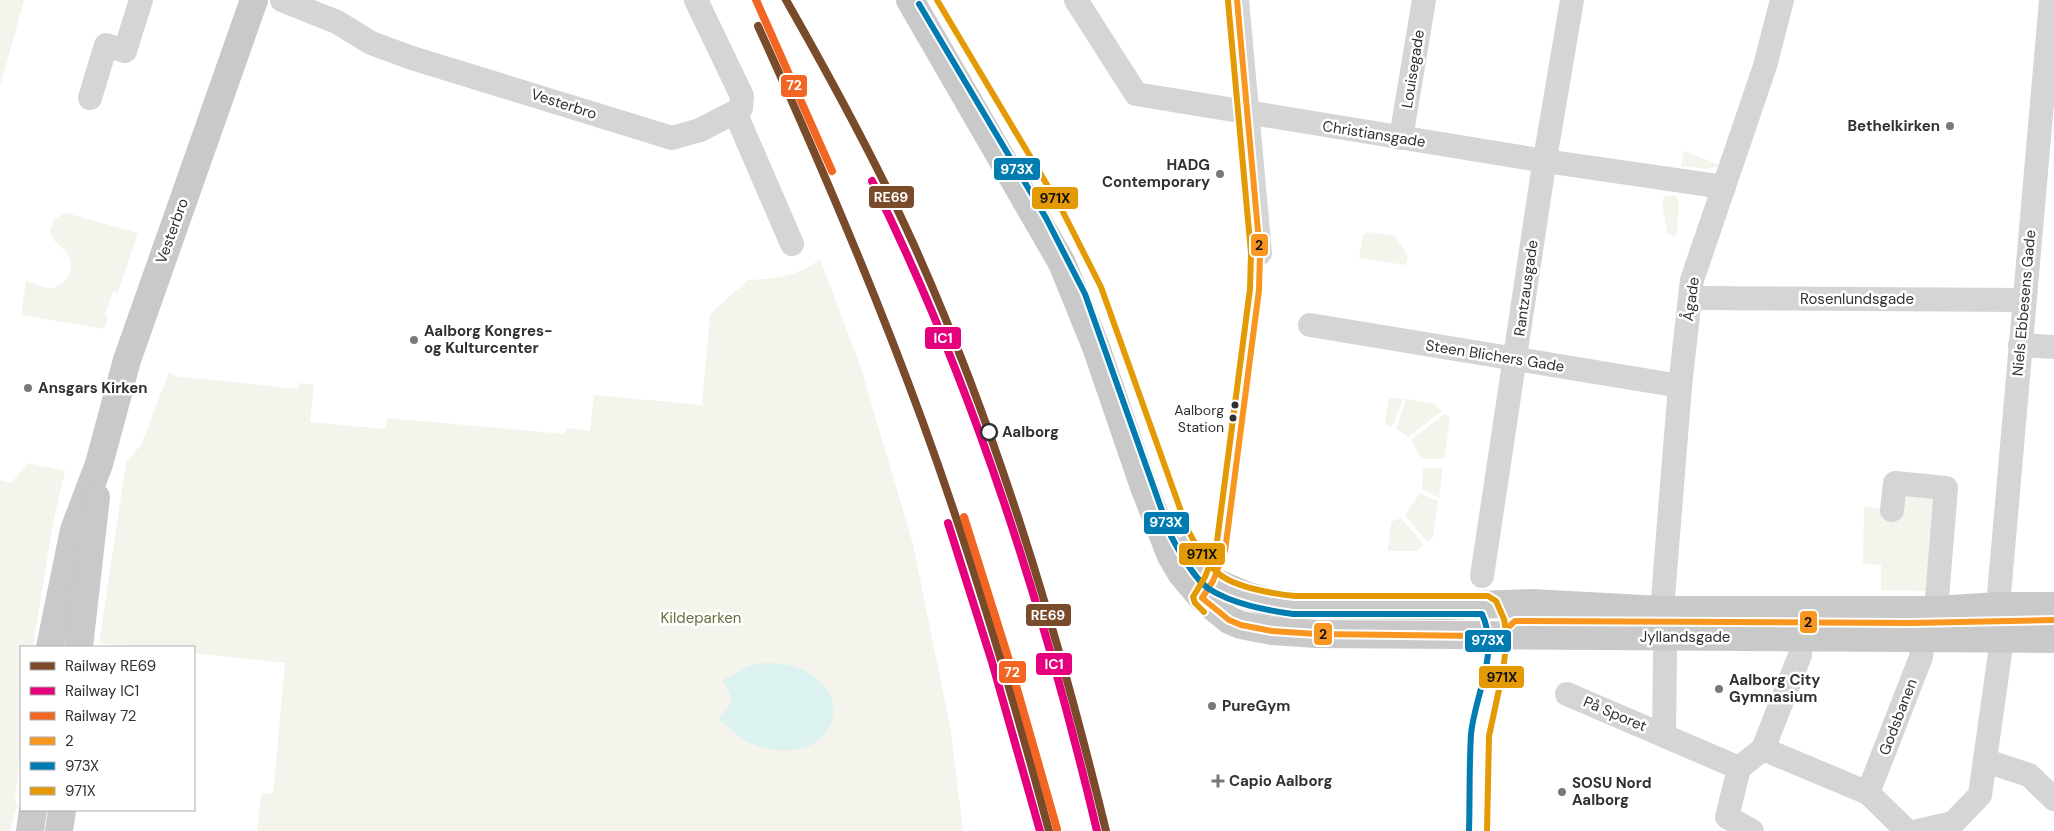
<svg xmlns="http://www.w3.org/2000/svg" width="2054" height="831" viewBox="0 0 2054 831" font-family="'DM Sans',sans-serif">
	<rect width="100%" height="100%" fill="#fff"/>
	<g fill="#f4f3ec">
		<path d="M0 0H24L0 87Z"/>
		<path d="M1684 151 1720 165 1709 169 1681 166Z"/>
		<path d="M1668 195 1675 196 1679 202 1677 233 1674 237 1667 233 1662 202 1664 197Z"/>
		<path d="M66 213 138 233 118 292 113 291 105 315 108 316 104 329 21 315 26 281C34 283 41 288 49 288 66 288 77 267 67 253 61 244 53 244 50 232L54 219Z"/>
		<path d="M1368 232 1395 236 1408 256 1406 265 1359 258 1363 235Z"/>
		<path d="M820 259 861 368 913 544 951 732 963 831H257L261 793 273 794 285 663 194 653V647H142L99 643 126 463 142 443 169 372 174 376 298 389 299 383 314 385 310 422 385 429 387 418 565 434 566 428 590 431 594 395 702 405 710 314 748 280C774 279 800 276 820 259Z"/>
		<path d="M1389 397 1403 399 1392 427 1385 424Z"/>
		<path d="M1406 399 1434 404 1442 411 1408 437 1396 429Z"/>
		<path d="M1445 414 1450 418 1444 459H1422L1411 440Z"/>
		<path d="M29 463 65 471 52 528 33 647H21V746L15 801 17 806 10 831H0V480L11 483Z"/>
		<path d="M1423 468H1443L1439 498 1422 489Z"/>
		<path d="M1420 493 1438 501 1433 537 1427 542 1405 515Z"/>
		<path d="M1904 493 1934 496 1926 591 1881 590V565L1863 564 1864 506 1902 511Z"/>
		<path d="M1401 518 1424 545 1417 551H1388L1391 522Z"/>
	</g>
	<path fill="#dbf2f0" d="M764 663C786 663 804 666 820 682 830 692 837 705 832 719 822 755 777 756 748 742 737 736 728 727 718 718 733 708 735 693 722 681L748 666Z"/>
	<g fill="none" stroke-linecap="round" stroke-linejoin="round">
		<g stroke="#d5d5d5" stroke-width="24">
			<path d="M282 0 337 22 371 43 412 58 672 138 700 130 735 112 792 244"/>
			<path d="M696 0 742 96 741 108 735 112"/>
			<path d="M1076 0 1136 94 1545 161 1724 187"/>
			<path d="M1237 0 1260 253"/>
			<path d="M90 98 106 45 125 51 141 0"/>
			<path d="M1401 138 1424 0"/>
			<path d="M1690 298 2024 300"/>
			<path d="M1310 325 1680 386"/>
			<path d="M2020 345 2054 347"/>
			<path d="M1892 510 1895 483 1946 488 1936 610"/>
			<path d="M1482 576 1543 171 1572 0"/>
			<path d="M1998 606 2051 0"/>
			<path d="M1662 610 1680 386 1692 280 1765 66 1782 0"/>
			<path d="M1567 694 1739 768"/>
			<path d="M1664 734 1665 653"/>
			<path d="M1763 749 1800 655 1801 638"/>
			<path d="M1986 761 2029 775 2054 799"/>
			<path d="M1868 793 1921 657 1923 639"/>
			<path d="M1752 831 1727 817 1739 768 1763 749 1868 793 1907 831"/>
			<path d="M1918 831 1953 823 1980 795 2002 639"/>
		</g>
		<g stroke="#c9c9c9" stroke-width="28">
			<path d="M910 0 1062 263 1096 347 1144 487 1171 556 1181 573 1202 598 1229 620 1241 625 1272 631 1316 634 2054 639"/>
			<path d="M1188 549 1201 569 1213 581 1248 596 1268 602 1294 605 1446 606 1531 603 1662 610H1936L1998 606H2054"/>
			<path d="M50 647 74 530 99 464 127 360 254 0"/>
			<path d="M79 647 96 497"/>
			<path d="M30 831 33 810"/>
			<path d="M59 831 62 810"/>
		</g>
		<g stroke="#fff" stroke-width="10">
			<path id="bus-1" d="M1237 0 1260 253 1259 290 1225 551 1213 581 1202 598 1229 620 1241 625 1272 631 1316 634 1479 636H1499L1515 621 1911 623 2054 620"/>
		</g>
		<g stroke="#fff" stroke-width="10">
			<path id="bus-2" d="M919 4 1046 218 1085 294 1171 536C1179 551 1194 579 1209 589 1233 604 1265 610 1293 614H1482C1500 653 1475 694 1471 734 1469 766 1470 799 1469 831"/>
		</g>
		<g stroke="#fff" stroke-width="10">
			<g id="bus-3">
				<path d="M937 0 1062 210 1101 287 1187 528C1195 544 1204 561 1218 573 1233 587 1274 594 1295 596H1488L1496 601 1504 619 1507 637 1503 671 1489 736 1487 831"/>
				<path d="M1204 612 1195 603 1193 597 1205 577 1216 549 1250 289 1251 253 1228 1"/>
			</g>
		</g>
		<use href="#bus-1" stroke="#f8961f" stroke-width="6"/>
		<use href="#bus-2" stroke="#007cb0" stroke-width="6"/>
		<use href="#bus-3" stroke="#e39a05" stroke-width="6"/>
		<g stroke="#fff" stroke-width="11">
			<g id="rail-1">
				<path d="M786 0C831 79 875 159 913 243 998 432 1057 630 1106 831"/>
				<path d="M758 26C817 155 873 286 922 420 971 554 1012 692 1049 831"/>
			</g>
		</g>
		<g stroke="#fff" stroke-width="11">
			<g id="rail-2">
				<path d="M872 181C974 386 1044 608 1097 831"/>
				<path d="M948 523 992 662 1040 831"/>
			</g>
		</g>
		<g stroke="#fff" stroke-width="11">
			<g id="rail-3">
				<path d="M756 0 832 171"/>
				<path d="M964 517 1008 657 1057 829"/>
			</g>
		</g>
		<use href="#rail-1" stroke="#7a4b2a" stroke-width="8"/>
		<use href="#rail-2" stroke="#e5007d" stroke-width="8"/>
		<use href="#rail-3" stroke="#f26522" stroke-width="8"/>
	</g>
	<g fill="#797979" stroke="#fff" stroke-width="2">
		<circle cx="1950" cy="126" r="5"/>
		<circle cx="1220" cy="174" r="5"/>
		<circle cx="414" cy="340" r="5"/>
		<circle cx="28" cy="388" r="5"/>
		<circle cx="1719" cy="689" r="5"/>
		<circle cx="1212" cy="706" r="5"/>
		<path d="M1215.5 773.5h5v5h5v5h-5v5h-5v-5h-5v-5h5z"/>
		<circle cx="1562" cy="792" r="5"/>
	</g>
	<g fill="#313131" stroke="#fff" stroke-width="2">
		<circle cx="1235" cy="405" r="4.5"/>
		<circle cx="1233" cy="418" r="4.5"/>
	</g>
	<circle fill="#fff" stroke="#313131" stroke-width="2.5" cx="989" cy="432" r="8"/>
	<g text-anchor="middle" stroke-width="5" stroke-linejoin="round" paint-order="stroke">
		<g font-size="14" fill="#313131" stroke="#fff" text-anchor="end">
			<text x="1224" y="415">Aalborg<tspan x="1224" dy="17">Station</tspan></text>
		</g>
		<g font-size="15" fill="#313131" stroke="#fff">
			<text transform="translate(1413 69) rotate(-81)" y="5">Louisegade</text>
			<text transform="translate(564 104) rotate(18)" y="5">Vesterbro</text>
			<text transform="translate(1374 134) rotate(9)" y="5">Christiansgade</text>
			<text transform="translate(172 231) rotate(-70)" y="5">Vesterbro</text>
			<text transform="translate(1526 288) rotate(-82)" y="5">Rantzausgade</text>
			<text transform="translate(1691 299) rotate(-82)" y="5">Ågade</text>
			<text x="1857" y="304">Rosenlundsgade</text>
			<text transform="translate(2024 303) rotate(-85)" y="5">Niels Ebbesens Gade</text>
			<text transform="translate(1495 356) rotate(9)" y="5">Steen Blichers Gade</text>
			<text x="1685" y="642">Jyllandsgade</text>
			<text transform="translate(1615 714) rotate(23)" y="5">På Sporet</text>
			<text transform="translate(1898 717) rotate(-69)" y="5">Godsbanen</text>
		</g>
		<g font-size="15" font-weight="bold" fill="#313131" stroke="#fff" text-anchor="start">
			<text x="1940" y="131" text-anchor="end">Bethelkirken</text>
			<text x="1210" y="170" text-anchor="end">HADG<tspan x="1210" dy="17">Contemporary</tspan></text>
			<text x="424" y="336">Aalborg Kongres-<tspan x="424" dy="17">og Kulturcenter</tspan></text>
			<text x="38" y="393">Ansgars Kirken</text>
			<text x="1729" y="685">Aalborg City<tspan x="1729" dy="17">Gymnasium</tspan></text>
			<text x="1222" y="711">PureGym</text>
			<text x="1229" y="786">Capio Aalborg</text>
			<text x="1572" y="788">SOSU Nord<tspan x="1572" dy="17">Aalborg</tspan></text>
		</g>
		<g font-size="15" font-weight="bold" fill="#313131" stroke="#fff" text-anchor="start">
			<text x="1002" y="437">Aalborg</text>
		</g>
		<g font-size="15" fill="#6b6d3d" stroke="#fff">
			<text x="701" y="623">Kildeparken</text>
		</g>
	</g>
	<g stroke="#fff" stroke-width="2">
		<rect x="780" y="74" width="28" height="24" rx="5" fill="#f26522"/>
		<rect x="993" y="157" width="48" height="24" rx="5" fill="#007cb0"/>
		<rect x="868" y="185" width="47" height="24" rx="5" fill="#7a4b2a"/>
		<rect x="1031" y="186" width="48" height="24" rx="5" fill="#e39a05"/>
		<rect x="1250" y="233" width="19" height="24" rx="5" fill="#f8961f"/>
		<rect x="924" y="326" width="38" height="24" rx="5" fill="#e5007d"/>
		<rect x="1143" y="511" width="47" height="24" rx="5" fill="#007cb0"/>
		<rect x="1178" y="542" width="48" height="24" rx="5" fill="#e39a05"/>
		<rect x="1025" y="603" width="47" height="24" rx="5" fill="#7a4b2a"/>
		<rect x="1799" y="610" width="19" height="24" rx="5" fill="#f8961f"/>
		<rect x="1313" y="622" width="20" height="24" rx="5" fill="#f8961f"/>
		<rect x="1464" y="629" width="48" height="24" rx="5" fill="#007cb0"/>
		<rect x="1035" y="652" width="38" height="24" rx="5" fill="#e5007d"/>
		<rect x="998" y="660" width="29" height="24" rx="5" fill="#f26522"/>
		<rect x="1478" y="665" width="47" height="24" rx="5" fill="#e39a05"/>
	</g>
	<g font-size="14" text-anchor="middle" font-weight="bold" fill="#fff">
		<text x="794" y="90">72</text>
		<text x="1017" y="174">973X</text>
		<text x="891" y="202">RE69</text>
		<text x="943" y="343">IC1</text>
		<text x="1166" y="527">973X</text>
		<text x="1048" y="620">RE69</text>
		<text x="1488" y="645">973X</text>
		<text x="1054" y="669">IC1</text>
		<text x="1012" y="677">72</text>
	</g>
	<g font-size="14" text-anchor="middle" font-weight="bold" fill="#111">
		<text x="1055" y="203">971X</text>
		<text x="1259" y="250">2</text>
		<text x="1202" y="559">971X</text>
		<text x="1808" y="627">2</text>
		<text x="1323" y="639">2</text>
		<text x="1502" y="682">971X</text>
	</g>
	<rect x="20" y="646" width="175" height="165" fill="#ffffff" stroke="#adadad"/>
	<rect x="30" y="662" width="25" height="8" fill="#7a4b2a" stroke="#adadad"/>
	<text x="65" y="671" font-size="15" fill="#313131">Railway RE69</text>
	<rect x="30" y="687" width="25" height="8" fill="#e5007d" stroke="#adadad"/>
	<text x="65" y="696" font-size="15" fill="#313131">Railway IC1</text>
	<rect x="30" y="712" width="25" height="8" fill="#f26522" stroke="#adadad"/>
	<text x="65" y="721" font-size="15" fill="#313131">Railway 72</text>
	<rect x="30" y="737" width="25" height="8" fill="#f8961f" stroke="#adadad"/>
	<text x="65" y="746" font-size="15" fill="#313131">2</text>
	<rect x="30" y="762" width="25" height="8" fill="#007cb0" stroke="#adadad"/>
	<text x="65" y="771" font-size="15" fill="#313131">973X</text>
	<rect x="30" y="787" width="25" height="8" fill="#e39a05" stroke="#adadad"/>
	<text x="65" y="796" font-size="15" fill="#313131">971X</text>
</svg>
